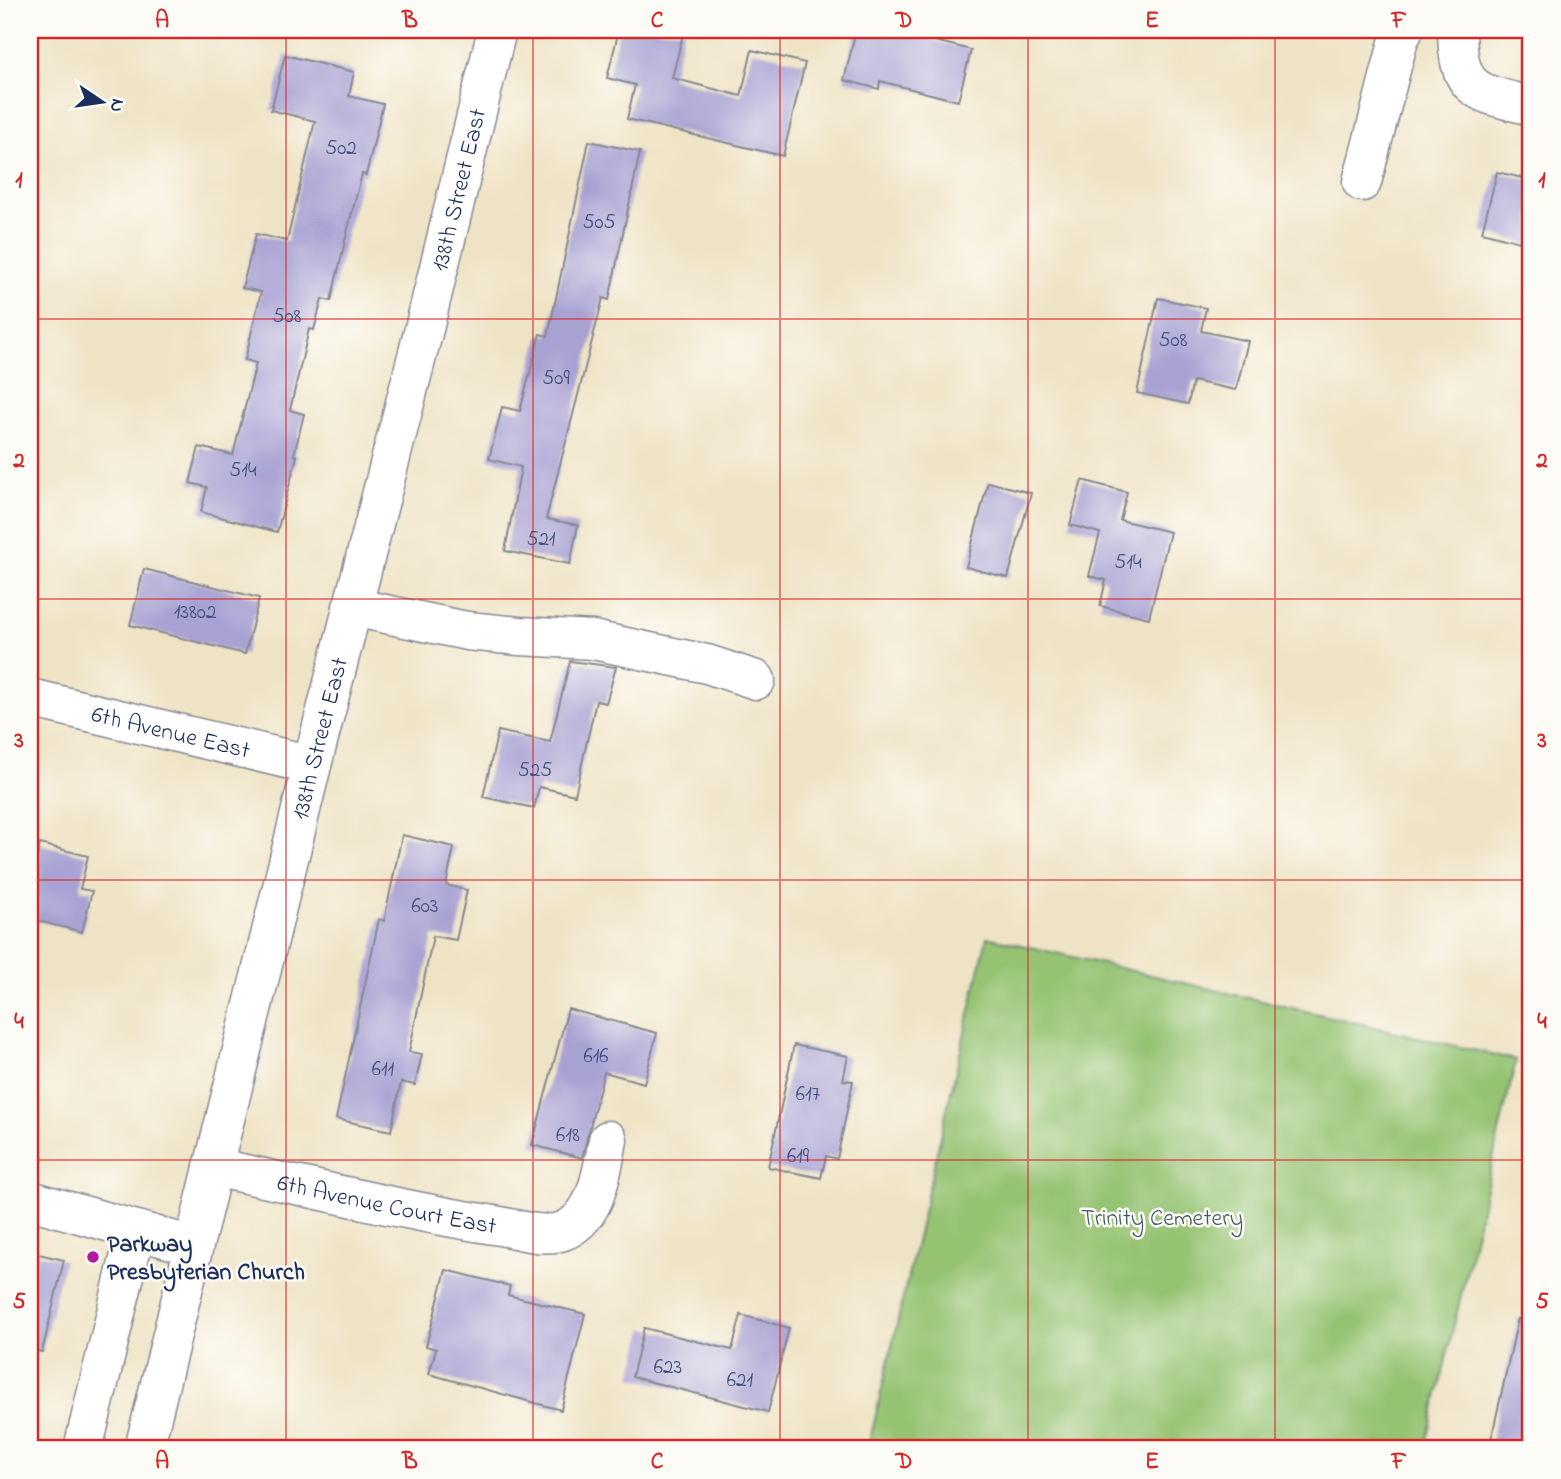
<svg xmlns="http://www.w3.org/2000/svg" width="1561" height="1479" viewBox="0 0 1561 1479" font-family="'Indie Flower',sans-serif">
	<rect width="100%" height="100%" fill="#fdfcf7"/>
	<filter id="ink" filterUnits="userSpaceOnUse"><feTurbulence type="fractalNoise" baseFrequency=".0143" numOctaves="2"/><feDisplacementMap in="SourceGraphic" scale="14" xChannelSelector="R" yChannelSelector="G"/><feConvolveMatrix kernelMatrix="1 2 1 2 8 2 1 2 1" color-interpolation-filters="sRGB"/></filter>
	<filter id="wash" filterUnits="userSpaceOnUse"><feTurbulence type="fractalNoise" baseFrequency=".00686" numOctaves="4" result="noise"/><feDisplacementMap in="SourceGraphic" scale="28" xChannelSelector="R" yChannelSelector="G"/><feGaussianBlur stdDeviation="1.57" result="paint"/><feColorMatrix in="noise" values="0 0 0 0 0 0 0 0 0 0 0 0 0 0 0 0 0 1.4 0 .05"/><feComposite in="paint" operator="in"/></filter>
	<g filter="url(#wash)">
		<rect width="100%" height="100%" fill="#efe3c5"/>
		<path fill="#95c372" stroke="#587968" stroke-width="2" d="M987 937 1516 1060 1425 1449H868Z"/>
		<g id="blocks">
			<g fill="#a8a2d3">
				<path d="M619 30H684L672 78 741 96 752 50 805 63 783 156 627 119 635 85 607 78Z"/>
				<path d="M856 30H892L971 50 958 101 880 81 879 89 844 80Z"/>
				<path d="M285 55 354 72 349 96 383 104 366 175 362 174 350 220 331 301 322 299 314 330 309 329 290 410 304 414 294 455 297 456 277 532 201 512 207 487 190 483 199 447 233 455 256 363 245 360 261 292 242 288 256 234 287 241 315 121 271 110Z"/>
				<path d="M589 141 640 152 609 300 603 298 546 519 578 525 570 564 505 551 521 467 489 459 502 407 520 411 540 334 548 336Z"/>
				<path d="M1497 172 1531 180V245L1482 232Z"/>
				<path d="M1158 298 1206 308 1201 331 1248 341 1236 390 1193 381 1188 404 1137 393Z"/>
				<path d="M1082 480 1127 492 1120 520 1170 532 1149 618 1100 606 1106 580 1089 576 1100 533 1070 525Z"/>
				<path d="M988 482 1031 493 1008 578 966 567Z"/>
				<path d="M144 569 259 598 245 654 130 625Z"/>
				<path d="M570 661 616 667 606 703 596 701 575 795 539 787 534 808 483 797 498 731 550 742Z"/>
				<path d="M402 835 454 847 446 885 467 890 456 940 433 936 409 1052 422 1054 415 1085 401 1082 391 1131 336 1119 379 919 384 921Z"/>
				<path d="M40 844 88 856 80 889 92 891 82 932 30 919V885Z"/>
				<path d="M568 1009 657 1033 644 1083 604 1072 582 1158 532 1145Z"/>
				<path d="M794 1045 848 1056 843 1080 853 1081 837 1159 826 1156 821 1178 768 1167Z"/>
				<path d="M30 1252 64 1260 42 1352 30 1350Z"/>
				<path d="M446 1270 510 1286 508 1295 585 1314 561 1410 429 1374 436 1349 426 1346Z"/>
				<path d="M741 1315 789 1328 768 1412 632 1377 644 1328 732 1350Z"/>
				<path d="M1518 1319 1531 1321V1449H1489Z"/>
			</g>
		</g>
	</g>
	<g filter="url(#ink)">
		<use href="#blocks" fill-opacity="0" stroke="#858992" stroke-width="2"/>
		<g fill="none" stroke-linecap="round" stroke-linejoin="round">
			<g stroke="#858992" stroke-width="41">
				<g id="minor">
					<path d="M1457 30C1458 93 1476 92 1531 106"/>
					<path d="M1362 182 1399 39 1404 30"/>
					<path d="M352 607 467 631 520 636 593 640 707 664 756 680"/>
					<path id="s1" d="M30 698 312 765"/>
					<path id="s2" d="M213 1167C308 1187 403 1211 500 1226 518 1229 544 1238 563 1231 597 1218 602 1171 608 1140"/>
					<path d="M30 1200 193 1246"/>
					<path d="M83 1449 136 1230"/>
					<path id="s3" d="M144 1449 312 765 424 329 497 30"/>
				</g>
			</g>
			<use href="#minor" stroke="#fff" stroke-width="38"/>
		</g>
	</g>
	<path fill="none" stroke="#d62828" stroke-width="2" stroke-opacity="0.55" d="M286 30V1449M533 30V1449M780 30V1449M1028 30V1449M1275 30V1449M30 319H1531M30 599H1531M30 880H1531M30 1160H1531"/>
	<circle fill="#b5179e" stroke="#fdfcf7" stroke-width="2.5" cx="93" cy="1257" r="7"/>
	<g text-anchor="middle" stroke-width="5" stroke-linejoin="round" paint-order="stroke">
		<g font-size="21" fill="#3e4c7b">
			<text x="341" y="154">502</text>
			<text x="599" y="228">505</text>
			<text x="287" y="322">508</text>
			<text x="1173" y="346">508</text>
			<text x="556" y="384">509</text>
			<text x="243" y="476">514</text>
			<text x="541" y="545">521</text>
			<text x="1128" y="568">514</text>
			<text x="195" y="618">13802</text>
			<text x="535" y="776">525</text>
			<text x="425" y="912">603</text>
			<text x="596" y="1062">616</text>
			<text x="383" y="1075">611</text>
			<text x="808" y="1100">617</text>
			<text x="568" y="1141">618</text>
			<text x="798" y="1162">619</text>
			<text x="668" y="1373">623</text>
			<text x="740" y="1386">621</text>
		</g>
		<g font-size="24" fill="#1b2f5e" stroke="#fdfcf7">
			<text dy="8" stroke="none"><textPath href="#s3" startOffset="1298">138th Street East</textPath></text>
			<text dy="8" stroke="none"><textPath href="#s1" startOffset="145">6th Avenue East</textPath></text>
			<text dy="8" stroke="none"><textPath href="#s3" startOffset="732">138th Street East</textPath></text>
			<text dy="8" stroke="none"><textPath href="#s2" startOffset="178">6th Avenue Court East</textPath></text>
		</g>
		<g font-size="24" fill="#405b64" stroke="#fdfcf7">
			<text x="1162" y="1225">Trinity Cemetery</text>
		</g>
		<g font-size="24" font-weight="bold" fill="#1b2f5e" stroke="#fdfcf7" text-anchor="start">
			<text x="107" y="1251">Parkway<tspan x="107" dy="28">Presbyterian Church</tspan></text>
		</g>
	</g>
	<rect width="1561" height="1479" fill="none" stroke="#fdfcf7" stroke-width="77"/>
	<g transform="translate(102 102) rotate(103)" stroke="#fdfcf7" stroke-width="5" paint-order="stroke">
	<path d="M0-5L12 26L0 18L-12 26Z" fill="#1b2f5e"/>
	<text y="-10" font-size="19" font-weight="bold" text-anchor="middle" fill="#1b2f5e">N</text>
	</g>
	<rect x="38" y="38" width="1484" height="1402" fill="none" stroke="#d62828" stroke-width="2.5"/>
	<g font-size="23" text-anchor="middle" font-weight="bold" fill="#d62828">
		<text x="162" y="27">A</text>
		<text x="410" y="27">B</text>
		<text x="657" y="27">C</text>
		<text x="904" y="27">D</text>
		<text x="1152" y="27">E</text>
		<text x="1399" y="27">F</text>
		<text x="19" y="187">1</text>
		<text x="1542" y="187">1</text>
		<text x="19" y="467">2</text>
		<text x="1542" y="467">2</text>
		<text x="19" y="747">3</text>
		<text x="1542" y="747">3</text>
		<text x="19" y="1028">4</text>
		<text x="1542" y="1028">4</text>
		<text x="19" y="1308">5</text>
		<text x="1542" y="1308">5</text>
		<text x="162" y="1468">A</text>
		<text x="410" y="1468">B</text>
		<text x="657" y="1468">C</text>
		<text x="904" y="1468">D</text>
		<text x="1152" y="1468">E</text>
		<text x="1399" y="1468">F</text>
	</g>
</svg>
